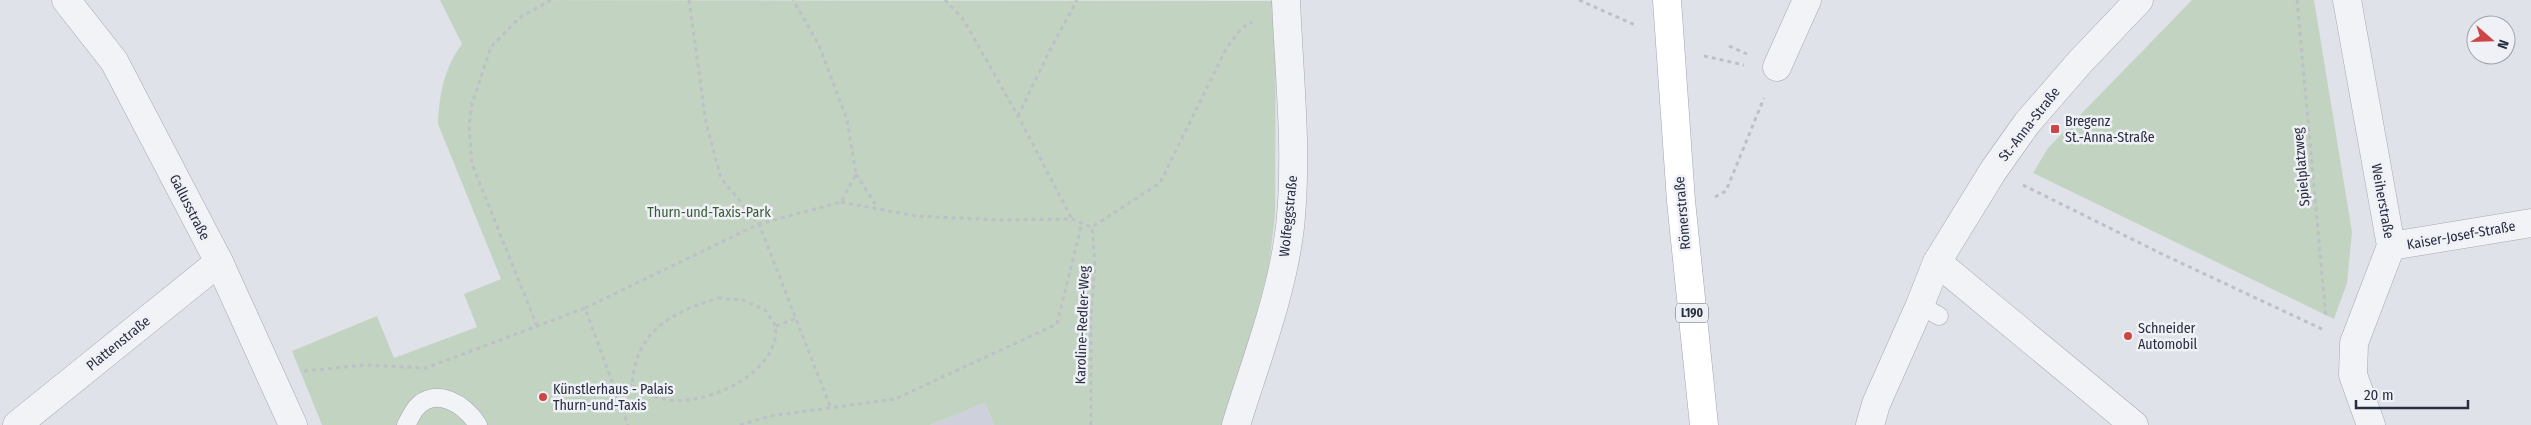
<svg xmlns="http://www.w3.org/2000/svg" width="2531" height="425" viewBox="0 0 2531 425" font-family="'Fira Sans Condensed',sans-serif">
	<rect width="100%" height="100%" fill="#e0e2e9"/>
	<path fill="#ced1db" d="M985 403 994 425H930Z"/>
	<g fill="#c3d3c1">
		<path d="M440 0 1276 1 1275 215 1269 266 1227 425H994L985 403 930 425H322L292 351 377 316 394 358 477 327 464 294 501 279 438 124C439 95 444 68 462 44Z"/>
		<path d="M2192 0H2314L2352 232 2347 283 2334 319 2033 173 2048 148Z"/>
	</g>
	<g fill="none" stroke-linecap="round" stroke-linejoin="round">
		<g stroke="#a5a8b3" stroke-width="19">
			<g id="lane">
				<path d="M1920 305 1939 316"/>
				<path d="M406 425C409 420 412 413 416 408 436 385 465 405 478 425"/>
			</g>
		</g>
		<g stroke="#a5a8b3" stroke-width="29">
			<g id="street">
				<path d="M66 0 114 61 219 262 293 425"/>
				<path d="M2347 0 2391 246 2354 343 2353 375 2371 425"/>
				<path d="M1777 67 1807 0"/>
				<path d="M2391 246 2531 223"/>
				<path d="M1937 262 2134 425"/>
				<path d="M17 425 219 262"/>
				<path d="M1236 425C1256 360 1282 295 1290 227 1298 152 1289 76 1286 0"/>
				<path d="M1870 425 1876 404 1920 305 1937 262 1993 171 2027 123 2080 62 2139 0"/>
			</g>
		</g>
		<g stroke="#9fa5b4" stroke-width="29">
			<path id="primary" d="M1667 0 1681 201 1704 425"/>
		</g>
		<g stroke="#bdc0c7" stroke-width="3" stroke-dasharray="4 4" stroke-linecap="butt">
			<path d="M689 0 706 123 721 178 759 224 830 406"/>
			<path d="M945 0 963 19 1018 116 1072 219"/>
			<path d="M1579 0 1635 25"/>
			<path d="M2297 0 2326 318"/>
			<path d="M1729 46 1747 54"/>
			<path d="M1704 56 1744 65"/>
			<path d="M1018 116 1048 54 1077 0"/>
			<path d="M856 174 877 207"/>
			<path d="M2023 185 2162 254 2324 330"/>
			<path d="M1715 197 1726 191 1764 98"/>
			<path d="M841 202 916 216 999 220 1072 219 1092 227 1160 183 1227 47 1242 28 1252 22"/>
			<path d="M718 298 743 300 765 310 776 326C775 332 776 340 773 345 760 382 699 407 663 399 652 397 641 390 632 385 636 330 671 313 718 298Z"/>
			<path d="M585 308 759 224 841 202 856 174 847 120 819 45 793 0"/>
			<path d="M537 326 472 164 469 126 472 104 491 47 519 18 551 0"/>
			<path d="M776 326 796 318"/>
			<path d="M304 371 365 365 426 368 585 308 628 425"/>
			<path d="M616 391 632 385"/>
			<path d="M740 425 770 416 895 399 1057 324 1082 223"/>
			<path d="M1091 425V317L1095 265 1092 227"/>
		</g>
		<use href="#lane" stroke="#f2f3f7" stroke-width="18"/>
		<use href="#street" stroke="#f2f3f7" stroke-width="28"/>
		<use href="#primary" stroke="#fff" stroke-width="28"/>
	</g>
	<g fill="#ce4546" stroke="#eff1f6" stroke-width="2">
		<rect x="2050" y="124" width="10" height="10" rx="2.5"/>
		<circle cx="2128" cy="336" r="5"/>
		<circle cx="543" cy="397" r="5"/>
	</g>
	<g text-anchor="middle" stroke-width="5" stroke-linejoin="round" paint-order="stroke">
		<rect fill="#eff1f6" stroke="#646877" stroke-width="1" x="1676" y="303.5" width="32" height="19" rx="4"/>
		<g font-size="12" font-weight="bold" fill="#282e40">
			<text x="1692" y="317">L190</text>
		</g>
		<g font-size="14" fill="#282e40" stroke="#eff1f6" text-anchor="start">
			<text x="2065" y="126">Bregenz<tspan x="2065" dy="16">St.-Anna-Straße</tspan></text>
			<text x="2138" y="333">Schneider<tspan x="2138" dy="16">Automobil</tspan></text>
			<text x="553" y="394">Künstlerhaus - Palais<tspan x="553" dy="16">Thurn-und-Taxis</tspan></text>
		</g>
		<g font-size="14" fill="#282e40" stroke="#eff1f6">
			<text transform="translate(2029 124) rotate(-52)" y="5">St.-Anna-Straße</text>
			<text transform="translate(2301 167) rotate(-95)" y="5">Spielplatzweg</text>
			<text transform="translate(2383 201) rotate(80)" y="5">Weiherstraße</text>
			<text transform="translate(190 207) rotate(63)" y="5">Gallusstraße</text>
			<text transform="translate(1682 213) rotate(-95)" y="5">Römerstraße</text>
			<text transform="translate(1288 216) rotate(-84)" y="5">Wolfeggstraße</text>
			<text transform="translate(2461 235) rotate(-10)" y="5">Kaiser-Josef-Straße</text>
			<text transform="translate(1082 325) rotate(-88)" y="5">Karoline-Redler-Weg</text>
			<text transform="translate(118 343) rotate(-39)" y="5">Plattenstraße</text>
		</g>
		<g font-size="14" fill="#385c36" stroke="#eff1f6">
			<text x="709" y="217">Thurn-und-Taxis-Park</text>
		</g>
	</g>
	<g transform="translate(2491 40) rotate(110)"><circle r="24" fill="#eff1f6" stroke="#9fa3ad"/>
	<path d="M0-4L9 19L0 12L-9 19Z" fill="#ce4546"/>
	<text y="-8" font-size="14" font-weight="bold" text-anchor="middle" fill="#282e40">N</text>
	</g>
	<path d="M2356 400v8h112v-8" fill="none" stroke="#282e40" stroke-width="2.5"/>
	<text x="2364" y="400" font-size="15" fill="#282e40" stroke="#eff1f6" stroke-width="4" paint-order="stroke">20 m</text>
</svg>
